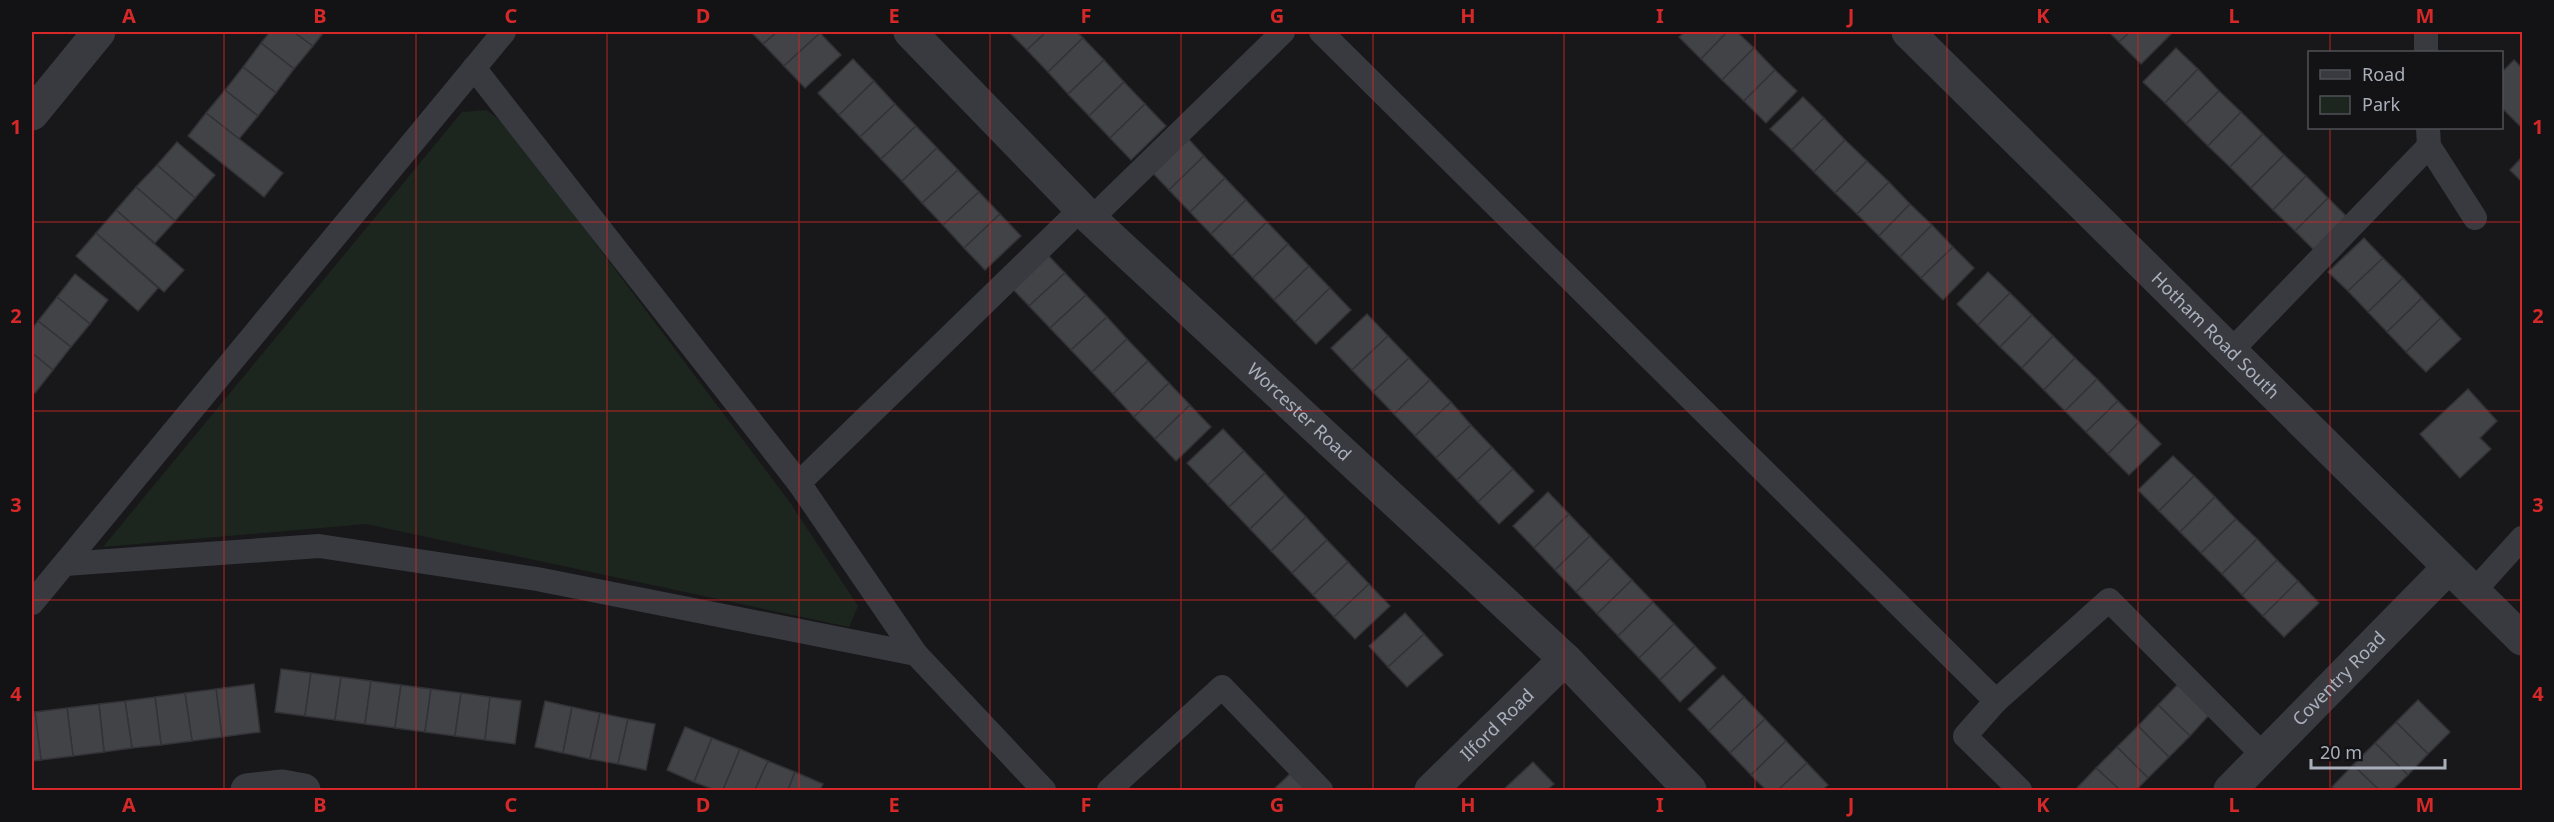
<svg xmlns="http://www.w3.org/2000/svg" width="2554" height="822" viewBox="0 0 2554 822" font-family="'Noto Sans',sans-serif">
	<rect width="100%" height="100%" fill="#18181a"/>
	<path fill="#1d261e" d="M487 110 509 128 791 504 858 606 849 627 366 524 103 547 462 112Z"/>
	<g fill="#424347" stroke="#323237" stroke-width="1.5">
		<path d="M270 32H294L313 46 294 69 261 43Z"/>
		<path d="M294 32H324L313 46Z"/>
		<path d="M751 32H777L763 44Z"/>
		<path d="M777 32H819L820 33 784 66 763 44Z"/>
		<path d="M1009 32H1046L1027 50Z"/>
		<path d="M1046 32H1077L1083 38 1048 72 1027 50Z"/>
		<path d="M1685 32H1727L1701 59 1679 37Z"/>
		<path d="M1727 32H1737L1754 48 1722 80 1701 59Z"/>
		<path d="M2109 32H2130L2119 42Z"/>
		<path d="M2130 32H2173L2141 64 2119 42Z"/>
		<path d="M820 33 841 55 805 88 784 66Z"/>
		<path d="M1083 38 1104 60 1068 94 1048 72Z"/>
		<path d="M261 43 294 69 276 93 243 67Z"/>
		<path d="M1754 48 1775 70 1744 101 1722 80Z"/>
		<path d="M2176 48 2198 69 2165 103 2143 82Z"/>
		<path d="M853 59 874 81 839 115 818 93Z"/>
		<path d="M1104 60 1124 82 1089 116 1068 94Z"/>
		<path d="M2514 60 2522 68V128L2502 108V72Z"/>
		<path d="M243 67 276 93 258 116 225 90Z"/>
		<path d="M2198 69 2219 91 2186 124 2165 103Z"/>
		<path d="M1775 70 1797 91 1766 123 1744 101Z"/>
		<path d="M874 81 895 104 860 137 839 115Z"/>
		<path d="M1124 82 1145 104 1110 138 1089 116Z"/>
		<path d="M225 90 258 116 239 139 206 113Z"/>
		<path d="M2219 91 2241 112 2208 146 2186 124Z"/>
		<path d="M1803 97 1824 118 1792 150 1770 129Z"/>
		<path d="M895 104 916 126 881 159 860 137Z"/>
		<path d="M1145 104 1166 126 1131 160 1110 138Z"/>
		<path d="M2241 112 2263 134 2230 167 2208 146Z"/>
		<path d="M206 113 283 173 264 197 188 136Z"/>
		<path d="M1824 118 1845 140 1814 172 1792 150Z"/>
		<path d="M916 126 937 148 902 181 881 159Z"/>
		<path d="M1184 134 1204 156 1169 190 1148 168Z"/>
		<path d="M2263 134 2284 155 2251 188 2230 167Z"/>
		<path d="M1845 140 1867 161 1835 193 1814 172Z"/>
		<path d="M177 142 215 175 195 198 157 165Z"/>
		<path d="M937 148 958 170 922 203 902 181Z"/>
		<path d="M2284 155 2306 176 2273 210 2251 188Z"/>
		<path d="M1204 156 1225 178 1190 212 1169 190Z"/>
		<path d="M2522 157V182L2510 170Z"/>
		<path d="M1867 161 1889 182 1857 214 1835 193Z"/>
		<path d="M157 165 195 198 175 221 136 187Z"/>
		<path d="M958 170 979 192 943 225 922 203Z"/>
		<path d="M2306 176 2328 198 2295 231 2273 210Z"/>
		<path d="M1225 178 1246 200 1211 234 1190 212Z"/>
		<path d="M1889 182 1910 204 1879 236 1857 214Z"/>
		<path d="M136 187 175 221 155 243 116 210Z"/>
		<path d="M979 192 1000 214 964 248 943 225Z"/>
		<path d="M2328 198 2349 219 2316 252 2295 231Z"/>
		<path d="M1246 200 1267 222 1232 256 1211 234Z"/>
		<path d="M1910 204 1932 225 1900 257 1879 236Z"/>
		<path d="M116 210 184 270 164 292 96 233Z"/>
		<path d="M1000 214 1021 236 985 270 964 248Z"/>
		<path d="M1267 222 1288 244 1253 278 1232 256Z"/>
		<path d="M1932 225 1953 247 1921 278 1900 257Z"/>
		<path d="M96 233 158 288 138 311 76 256Z"/>
		<path d="M2364 238 2383 258 2348 291 2328 272Z"/>
		<path d="M1288 244 1309 266 1274 300 1253 278Z"/>
		<path d="M1953 247 1974 268 1943 300 1921 278Z"/>
		<path d="M1044 251 1065 273 1029 306 1008 284Z"/>
		<path d="M2383 258 2403 278 2368 312 2348 291Z"/>
		<path d="M1309 266 1330 288 1295 322 1274 300Z"/>
		<path d="M1988 272 2010 293 1978 325 1957 304Z"/>
		<path d="M1065 273 1086 295 1050 328 1029 306Z"/>
		<path d="M75 274 108 300 90 324 57 297Z"/>
		<path d="M2403 278 2422 298 2387 332 2368 312Z"/>
		<path d="M1330 288 1351 310 1316 344 1295 322Z"/>
		<path d="M2010 293 2032 315 2000 347 1978 325Z"/>
		<path d="M1086 295 1107 317 1071 350 1050 328Z"/>
		<path d="M57 297 90 324 71 347 38 321Z"/>
		<path d="M2422 298 2441 318 2406 352 2387 332Z"/>
		<path d="M1367 314 1388 336 1352 370 1331 348Z"/>
		<path d="M2032 315 2053 336 2022 368 2000 347Z"/>
		<path d="M1107 317 1127 339 1092 372 1071 350Z"/>
		<path d="M2441 318 2461 339 2426 372 2406 352Z"/>
		<path d="M38 321 71 347 53 370 32 353V329Z"/>
		<path d="M1388 336 1409 358 1373 392 1352 370Z"/>
		<path d="M2053 336 2075 358 2044 390 2022 368Z"/>
		<path d="M1127 339 1148 361 1113 394 1092 372Z"/>
		<path d="M32 353 53 370 35 393 32 391Z"/>
		<path d="M1409 358 1430 380 1394 414 1373 392Z"/>
		<path d="M2075 358 2097 379 2065 411 2044 390Z"/>
		<path d="M1148 361 1169 383 1134 417 1113 394Z"/>
		<path d="M2097 379 2118 401 2086 432 2065 411Z"/>
		<path d="M1430 380 1451 402 1415 436 1394 414Z"/>
		<path d="M1169 383 1190 405 1155 439 1134 417Z"/>
		<path d="M2468 389 2497 421 2480 438 2491 449 2460 478 2420 434Z"/>
		<path d="M2118 401 2139 422 2108 454 2086 432Z"/>
		<path d="M1451 402 1471 425 1436 458 1415 436Z"/>
		<path d="M1190 405 1211 427 1176 461 1155 439Z"/>
		<path d="M2139 422 2161 444 2129 475 2108 454Z"/>
		<path d="M1471 425 1492 447 1457 480 1436 458Z"/>
		<path d="M1223 429 1244 451 1208 485 1187 463Z"/>
		<path d="M1492 447 1513 469 1478 502 1457 480Z"/>
		<path d="M1244 451 1265 473 1229 507 1208 485Z"/>
		<path d="M2173 456 2194 476 2159 511 2138 490Z"/>
		<path d="M1513 469 1534 491 1499 524 1478 502Z"/>
		<path d="M1265 473 1285 495 1250 529 1229 507Z"/>
		<path d="M2194 476 2215 497 2180 532 2159 511Z"/>
		<path d="M1548 492 1569 514 1534 548 1513 526Z"/>
		<path d="M1285 495 1306 517 1271 551 1250 529Z"/>
		<path d="M2215 497 2236 519 2201 553 2180 532Z"/>
		<path d="M1569 514 1590 536 1555 570 1534 548Z"/>
		<path d="M1306 517 1327 540 1292 573 1271 551Z"/>
		<path d="M2236 519 2257 539 2222 574 2201 553Z"/>
		<path d="M1590 536 1611 558 1576 592 1555 570Z"/>
		<path d="M2257 539 2277 560 2242 595 2222 574Z"/>
		<path d="M1327 540 1348 562 1313 595 1292 573Z"/>
		<path d="M1611 558 1632 580 1597 614 1576 592Z"/>
		<path d="M2277 560 2298 581 2263 616 2242 595Z"/>
		<path d="M1348 562 1369 584 1334 617 1313 595Z"/>
		<path d="M1632 580 1653 602 1618 636 1597 614Z"/>
		<path d="M2298 581 2319 603 2284 637 2263 616Z"/>
		<path d="M1369 584 1390 606 1355 639 1334 617Z"/>
		<path d="M1653 602 1674 624 1639 658 1618 636Z"/>
		<path d="M1405 613 1424 634 1388 667 1369 646Z"/>
		<path d="M1674 624 1695 646 1660 680 1639 658Z"/>
		<path d="M1424 634 1443 655 1407 687 1388 667Z"/>
		<path d="M1695 646 1716 668 1680 702 1660 680Z"/>
		<path d="M281 669 311 673 305 716 275 712Z"/>
		<path d="M311 673 341 677 335 720 305 716Z"/>
		<path d="M1723 675 1744 697 1709 731 1688 709Z"/>
		<path d="M341 677 371 681 365 724 335 720Z"/>
		<path d="M371 681 401 685 395 728 365 724Z"/>
		<path d="M2179 683 2210 714 2190 736 2158 705Z"/>
		<path d="M254 684 260 732 222 737 216 689Z"/>
		<path d="M401 685 431 689 425 732 395 728Z"/>
		<path d="M216 689 222 737 192 741 185 693Z"/>
		<path d="M431 689 461 693 455 736 425 732Z"/>
		<path d="M185 693 192 741 161 745 155 697Z"/>
		<path d="M461 693 490 697 485 740 455 736Z"/>
		<path d="M155 697 161 745 132 748 125 701Z"/>
		<path d="M490 697 521 701 515 744 485 740Z"/>
		<path d="M1744 697 1765 719 1730 753 1709 731Z"/>
		<path d="M2418 700 2450 732 2428 754 2396 722Z"/>
		<path d="M125 701 132 748 104 752 99 704Z"/>
		<path d="M545 701 572 707 563 753 535 747Z"/>
		<path d="M99 704 104 752 73 756 67 708Z"/>
		<path d="M2158 705 2190 736 2169 757 2138 726Z"/>
		<path d="M572 707 600 713 590 759 563 753Z"/>
		<path d="M67 708 73 756 41 760 35 712Z"/>
		<path d="M35 712 41 760 32 761V713Z"/>
		<path d="M600 713 628 719 618 764 590 759Z"/>
		<path d="M628 719 655 724 646 770 618 764Z"/>
		<path d="M1765 719 1786 741 1751 775 1730 753Z"/>
		<path d="M2396 722 2428 754 2408 775 2375 743Z"/>
		<path d="M2138 726 2169 757 2148 778 2117 747Z"/>
		<path d="M685 727 712 738 694 782 667 770Z"/>
		<path d="M712 738 740 749 723 790H715L694 782Z"/>
		<path d="M1786 741 1807 763 1778 790H1766L1751 775Z"/>
		<path d="M2375 743 2408 775 2392 790H2379L2353 765Z"/>
		<path d="M2117 747 2148 778 2136 790H2120L2096 768Z"/>
		<path d="M740 749 768 761 755 790H723Z"/>
		<path d="M768 761 795 772 788 790H755Z"/>
		<path d="M1533 762 1554 784 1547 790H1503Z"/>
		<path d="M1807 763 1828 785 1822 790H1778Z"/>
		<path d="M2353 765 2379 790H2336L2332 787Z"/>
		<path d="M2096 768 2120 790H2077L2076 789Z"/>
		<path d="M795 772 823 784 820 790H788Z"/>
		<path d="M1290 774 1306 790H1273Z"/>
	</g>
	<g fill="none" stroke-linecap="round" stroke-linejoin="round">
		<g stroke="#383a40" stroke-width="24">
			<path d="M1321 32 1996 701 2109 600 2264 756"/>
			<path d="M2426 32V52"/>
			<path d="M474 68 799 483 1081 209"/>
			<path d="M2428 128 2429 146 2475 218"/>
			<path d="M1091 219 1283 32"/>
			<path d="M2231 351 2429 146"/>
			<path d="M799 483 916 654"/>
			<path d="M65 564 319 546 537 579 916 654 1044 790"/>
			<path d="M2475 590 2522 538"/>
			<path d="M32 603 504 32"/>
			<path d="M1996 701 1965 736 2020 790"/>
			<path d="M1109 790 1222 687 1321 790"/>
		</g>
		<g stroke="#383a40" stroke-width="33">
			<path id="s1" d="M910 32 1091 219 1565 659 1690 790"/>
			<path id="s2" d="M1908 32 2522 639"/>
			<path d="M32 114 99 32"/>
			<path d="M247 790 282 786 304 790"/>
			<path id="s3" d="M1431 790 1565 659"/>
			<path id="s4" d="M2230 790 2449 567"/>
		</g>
	</g>
	<path fill="none" stroke="#d62828" stroke-width="1.5" stroke-opacity="0.55" d="M224 32V790M416 32V790M607 32V790M799 32V790M990 32V790M1181 32V790M1373 32V790M1564 32V790M1755 32V790M1947 32V790M2138 32V790M2330 32V52M2330 128V790M32 222H2522M32 411H2522M32 600H2522"/>
	<g text-anchor="middle" stroke-width="4.5" stroke-linejoin="round" paint-order="stroke">
		<g font-size="18" fill="#a9afbb" stroke="#131315">
			<text dy="6" stroke="none"><textPath href="#s2" startOffset="432">Hotham Road South</textPath></text>
			<text dy="6" stroke="none"><textPath href="#s1" startOffset="544">Worcester Road</textPath></text>
			<text dy="6" stroke="none"><textPath href="#s4" startOffset="156">Coventry Road</textPath></text>
			<text dy="6" stroke="none"><textPath href="#s3" startOffset="93">Ilford Road</textPath></text>
		</g>
	</g>
	<rect width="2554" height="822" fill="none" stroke="#131315" stroke-width="66"/>
	<rect x="2308" y="51" width="195" height="78" fill="#131315" stroke="#4f5157" stroke-width="1.5"/>
	<rect x="2320" y="70" width="30" height="9" fill="#383a40" stroke="#4f5157" stroke-width="1.5"/>
	<text x="2362" y="81" font-size="18" fill="#a9afbb">Road</text>
	<rect x="2320" y="96" width="30" height="18" fill="#1d261e" stroke="#4f5157" stroke-width="1.5"/>
	<text x="2362" y="111" font-size="18" fill="#a9afbb">Park</text>
	<path d="M2311 759v9h134v-9" fill="none" stroke="#a9afbb" stroke-width="3"/>
	<text x="2320" y="759" font-size="18" fill="#a9afbb" stroke="#131315" stroke-width="4.5" paint-order="stroke">20 m</text>
	<rect x="33" y="33" width="2488" height="756" fill="none" stroke="#d62828" stroke-width="2"/>
	<g font-size="20" text-anchor="middle" font-weight="bold" fill="#d62828">
		<text x="129" y="23">A</text>
		<text x="320" y="23">B</text>
		<text x="511" y="23">C</text>
		<text x="703" y="23">D</text>
		<text x="894" y="23">E</text>
		<text x="1086" y="23">F</text>
		<text x="1277" y="23">G</text>
		<text x="1468" y="23">H</text>
		<text x="1660" y="23">I</text>
		<text x="1851" y="23">J</text>
		<text x="2043" y="23">K</text>
		<text x="2234" y="23">L</text>
		<text x="2425" y="23">M</text>
		<text x="16" y="134">1</text>
		<text x="2538" y="134">1</text>
		<text x="16" y="323">2</text>
		<text x="2538" y="323">2</text>
		<text x="16" y="512">3</text>
		<text x="2538" y="512">3</text>
		<text x="16" y="701">4</text>
		<text x="2538" y="701">4</text>
		<text x="129" y="812">A</text>
		<text x="320" y="812">B</text>
		<text x="511" y="812">C</text>
		<text x="703" y="812">D</text>
		<text x="894" y="812">E</text>
		<text x="1086" y="812">F</text>
		<text x="1277" y="812">G</text>
		<text x="1468" y="812">H</text>
		<text x="1660" y="812">I</text>
		<text x="1851" y="812">J</text>
		<text x="2043" y="812">K</text>
		<text x="2234" y="812">L</text>
		<text x="2425" y="812">M</text>
	</g>
</svg>
